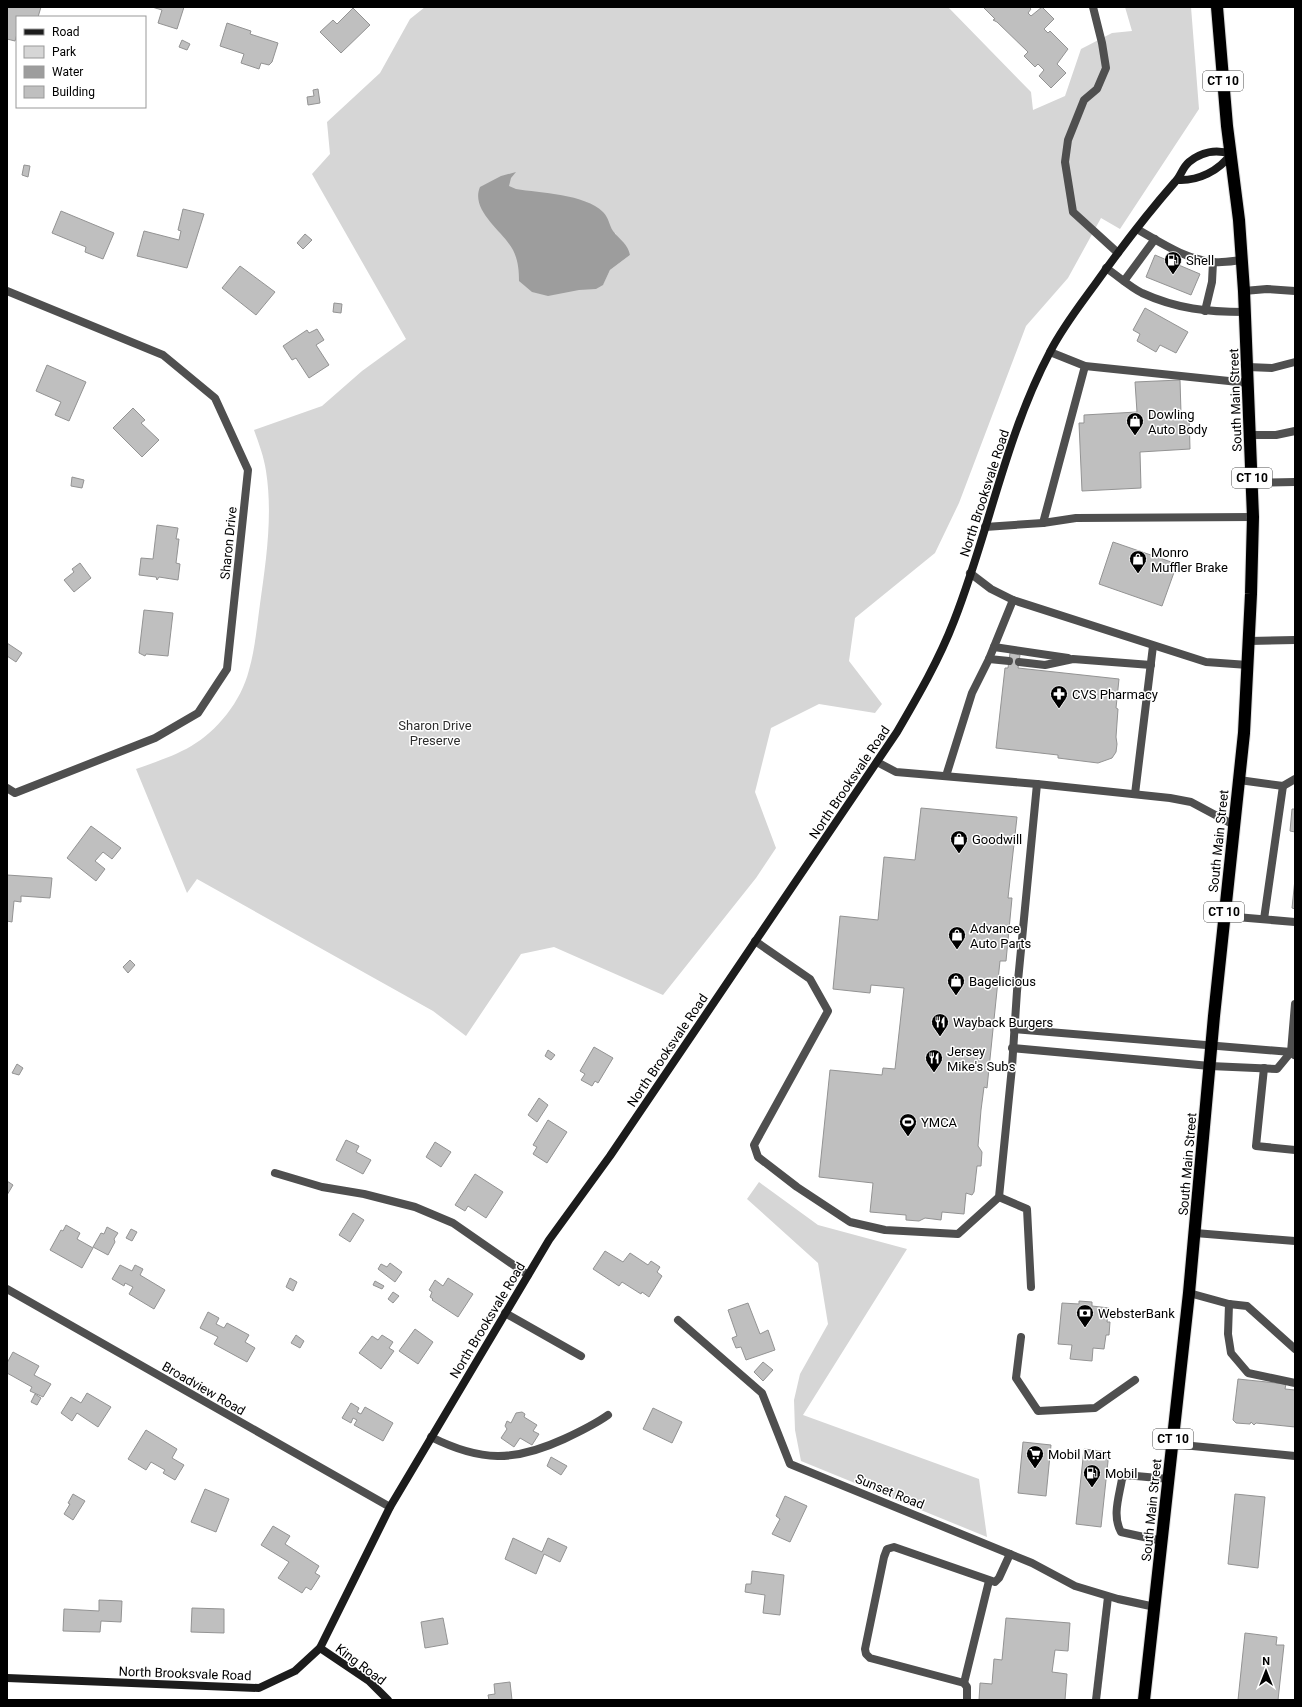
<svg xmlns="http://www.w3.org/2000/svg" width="1302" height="1707" viewBox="0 0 1302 1707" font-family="Roboto,sans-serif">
	<rect width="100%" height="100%" fill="#fff"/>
	<g fill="#d6d6d6" fill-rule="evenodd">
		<path d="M425 7H948L1031 92 1033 110 1065 96 1081 49 1112 33 1132 31 1125 7H1191L1199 109 1120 229 1101 218 1068 278 1026 326 959 503 935 553 855 618 849 661 882 704 875 713 819 704 771 728 755 792 776 848 756 878 663 995 554 947 521 954 466 1036 433 1011 197 879 187 893 136 769C175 755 200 748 227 714 237 701 245 686 249 670 255 649 257 626 260 604 266 561 273 515 266 471 264 457 259 444 254 430L322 406 362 371 406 339 312 174 330 154 327 122 380 73 410 19ZM615 233 630 255 610 270 603 284Z"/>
		<path d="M759 1182 818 1225 907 1249 803 1415 979 1479 987 1537 801 1461 795 1430 794 1400 800 1374 828 1324 818 1263 747 1199Z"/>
	</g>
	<path fill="#9d9d9d" d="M516 172 511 178 509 186 516 189C540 193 585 194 603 212 609 218 609 225 613 231 620 240 628 244 630 255L610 270 603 285 596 289 579 290 548 296 532 292 519 281C519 270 518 260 513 250 503 231 470 211 480 187L501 176Z"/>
	<g fill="#bfbfbf" stroke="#939393">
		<path d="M7 7H41L38 17H17V34L15 41 7 39Z"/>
		<path d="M152 7H184L177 29 158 23 162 10Z"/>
		<path d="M983 7H1029L1031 9 1028 13 1031 16 1042 7 1054 19 1044 29 1048 33 1050 31 1068 49 1057 64 1066 73 1051 88 1039 76 1044 70 1038 64 1035 67 1024 56 1028 52 997 22 993 20 995 19Z"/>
		<path d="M353 8 370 25 341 53 320 32 333 20 337 24Z"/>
		<path d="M227 23 251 31 250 34 278 43 272 62 269 65 261 63 259 69 241 63 244 54 220 46Z"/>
		<path d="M182 40 190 44 187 50 179 47Z"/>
		<path d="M318 89 320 103 308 105 307 97 314 96 313 90Z"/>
		<path d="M24 165 30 166 28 177 22 175Z"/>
		<path d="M183 209 204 214 187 268 137 256 144 231 179 240 181 231 178 230Z"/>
		<path d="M61 211 114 233 103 259 85 252 86 247 52 233Z"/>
		<path d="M305 234 312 240 303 249 297 243Z"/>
		<path d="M1155 255 1200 274 1191 295 1146 277Z"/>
		<path d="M240 266 275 292 256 315 222 288Z"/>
		<path d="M334 303 342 304 341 313 333 312Z"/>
		<path d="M1145 308 1188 332 1176 353 1160 345 1156 352 1137 341 1140 334 1133 330Z"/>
		<path d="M317 329 324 340 316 345 329 365 309 378 296 358 292 360 283 346 307 330 309 333Z"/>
		<path d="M47 365 86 382 69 421 55 415 61 402 36 391Z"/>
		<path d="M1180 380 1181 413H1189L1190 449 1140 452 1141 488 1082 491 1079 423H1084V415L1137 412 1135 382Z"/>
		<path d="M133 408 145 420 141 423 159 440 142 457 113 428Z"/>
		<path d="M72 477 84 480 82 488 71 486Z"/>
		<path d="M157 525 178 528 176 539H179L176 563 180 564 178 580 159 577 157 580 156 577 139 575 141 558 153 559Z"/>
		<path d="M1113 542 1177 564 1162 606 1099 584Z"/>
		<path d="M80 563 91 578 74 592 64 580 74 572 72 569Z"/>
		<path d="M144 610 173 613 168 656 146 654 145 656 139 653Z"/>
		<path d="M7 643 22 653 16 662 7 656Z"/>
		<path d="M1010 653 1020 655 1018 668 1119 679 1116 708 1118 709 1116 737 1117 744 1116 752 1112 758 1098 763 1058 758V755L996 748 1005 668H1008Z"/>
		<path d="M921 808 1017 817 1008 898H1012L1006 961H1000L987 1088 984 1087 981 1110 978 1146 982 1152 981 1166H977L974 1192 972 1195 966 1193 964 1214 942 1212 941 1220 925 1218 919 1221 906 1220V1215L870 1212 873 1183 819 1177 830 1070 882 1075 883 1068 895 1069 904 988 871 985 870 993 833 989 840 916 878 920 884 857 915 860Z"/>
		<path d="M1292 809H1295V832L1290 831Z"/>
		<path d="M91 826 121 848 112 859 103 852 95 861 105 869 96 881 67 858Z"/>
		<path d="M7 875 52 878 50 898 21 896V902L14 901 12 922 7 921Z"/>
		<path d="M1295 879V909L1292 908Z"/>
		<path d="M130 960 135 965 128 973 123 967Z"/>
		<path d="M594 1047 613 1058 598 1083 595 1081 592 1086 581 1080 585 1074 580 1071Z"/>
		<path d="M548 1050 555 1055 551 1060 545 1056Z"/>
		<path d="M17 1064 23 1068 19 1075 12 1073Z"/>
		<path d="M539 1098 548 1105 537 1122 528 1115Z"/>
		<path d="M548 1120 567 1132 547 1163 533 1154 537 1147 533 1145Z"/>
		<path d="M346 1140 359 1146 356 1152 371 1160 363 1174 336 1160Z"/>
		<path d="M435 1142 451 1152 441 1167 426 1157Z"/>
		<path d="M475 1174 503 1192 486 1218 468 1206 465 1211 455 1205Z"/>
		<path d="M7 1181 13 1185 7 1195Z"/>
		<path d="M353 1213 364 1220 350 1242 339 1235Z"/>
		<path d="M66 1225 80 1233 77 1239 93 1248 82 1268 50 1250 61 1230 63 1231Z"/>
		<path d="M107 1227 118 1233 114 1239 115 1242 108 1255 93 1247 101 1233 104 1234Z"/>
		<path d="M131 1229 137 1232 132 1241 126 1238Z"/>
		<path d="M605 1251 623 1262 630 1253 648 1265 651 1261 660 1267 657 1272 662 1276 649 1297 642 1292 641 1294 622 1282 619 1286 593 1269Z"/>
		<path d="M390 1263 402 1272 395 1282 378 1269 381 1264 387 1267Z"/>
		<path d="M120 1265 132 1271 135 1265 143 1269 140 1275 165 1290 154 1309 129 1294 133 1287 125 1283 124 1286 112 1279Z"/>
		<path d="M290 1278 297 1282 293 1291 286 1287Z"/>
		<path d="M448 1278 473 1294 458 1317 432 1300 433 1299 430 1297 432 1292 429 1290 435 1280 443 1286Z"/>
		<path d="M375 1281 384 1286 382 1289 373 1285Z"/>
		<path d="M393 1292 399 1296 393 1303 388 1299Z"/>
		<path d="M1079 1301 1092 1302V1306L1109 1308 1107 1322H1110L1109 1335H1106L1104 1349 1093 1348 1092 1361 1070 1359 1072 1345 1058 1344 1062 1303 1079 1304Z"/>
		<path d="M748 1303 760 1334 768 1330 775 1350 746 1360 741 1347 736 1348 732 1338 737 1336 728 1310Z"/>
		<path d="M208 1312 219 1318 216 1324 224 1328 227 1323 249 1335 245 1342 255 1348 247 1362 214 1344 218 1337 200 1328Z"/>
		<path d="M415 1329 433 1342 418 1364 399 1351Z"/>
		<path d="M296 1335 304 1341 300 1348 291 1343Z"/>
		<path d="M382 1335 393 1342 389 1348 394 1351 381 1369 359 1353 372 1336 378 1340Z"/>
		<path d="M13 1352 39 1366 34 1375 51 1384 43 1397 30 1391 32 1387 7 1373V1363Z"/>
		<path d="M763 1362 773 1370 763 1381 754 1372Z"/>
		<path d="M1238 1379 1286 1384 1285 1389 1295 1390V1427L1256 1423 1254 1425 1251 1422 1250 1424 1236 1423 1233 1420Z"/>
		<path d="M87 1393 111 1407 98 1427 77 1413 72 1421 61 1413 71 1397 81 1403Z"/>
		<path d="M35 1394 41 1398 37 1405 31 1402Z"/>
		<path d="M351 1403 359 1408 357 1412 361 1414 365 1407 393 1423 383 1441 354 1425 357 1420 353 1418 351 1423 342 1418Z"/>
		<path d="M653 1408 682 1422 672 1443 643 1429Z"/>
		<path d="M522 1412 525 1414 524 1417 537 1425 533 1431 539 1434 532 1445 520 1438 514 1447 501 1438 507 1429 505 1426 507 1421 511 1423 516 1413Z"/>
		<path d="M146 1430 177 1449 172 1458 184 1465 175 1480 163 1473 165 1470 151 1462 146 1470 128 1459Z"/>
		<path d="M1023 1442 1051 1445 1046 1496 1018 1493Z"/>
		<path d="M1084 1449 1109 1452 1101 1527 1076 1524Z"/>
		<path d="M551 1457 567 1466 561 1475 547 1466Z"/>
		<path d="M205 1489 229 1499 216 1532 191 1522Z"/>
		<path d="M73 1494 85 1501 73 1520 64 1514 70 1504 68 1503Z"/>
		<path d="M1235 1494 1265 1497 1258 1568 1228 1564Z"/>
		<path d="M785 1496 807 1506 790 1542 772 1534 780 1519 776 1516Z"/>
		<path d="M273 1526 290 1536 285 1544 319 1566 315 1573 320 1576 311 1590 306 1587 302 1593 278 1578 289 1562 261 1545Z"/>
		<path d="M513 1538 542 1552 548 1538 567 1547 560 1562 544 1554 536 1574 505 1559Z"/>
		<path d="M752 1571 784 1575 780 1615 763 1613 765 1595 745 1592 746 1584H751Z"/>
		<path d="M99 1600 122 1601 121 1622 101 1621 100 1632 63 1631 64 1609 99 1611Z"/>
		<path d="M192 1608 224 1609V1633L191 1632Z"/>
		<path d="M443 1618 448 1644 425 1648 421 1622Z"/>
		<path d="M1006 1618 1070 1623 1068 1651 1055 1650 1052 1672 1067 1674 1065 1700H979L980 1683 992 1684 994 1659 1002 1660Z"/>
		<path d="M1245 1633 1277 1637 1276 1645H1284L1278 1700H1238Z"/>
		<path d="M510 1682 512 1700H489L488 1695 495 1694 494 1684Z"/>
	</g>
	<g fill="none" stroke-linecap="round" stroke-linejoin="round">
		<g stroke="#dbdbdb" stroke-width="14">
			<path id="highway" d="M1144 1700 1189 1293 1214 1016 1244 733 1251 594 1253 517 1244 291 1239 220 1227 126 1217 7"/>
		</g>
		<g stroke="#4f4f4f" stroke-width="8">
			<path d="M1093 7 1102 43 1106 68 1097 89 1084 100 1068 140 1065 162 1073 212 1118 253"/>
			<path d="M1137 229C1160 242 1186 260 1214 262 1223 263 1233 261 1242 260"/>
			<path d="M1106 268C1118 276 1130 287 1142 293 1177 309 1208 312 1245 312"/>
			<path d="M1124 281 1155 239"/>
			<path d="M1244 291 1267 289 1295 291"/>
			<path d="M1205 311 1212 282 1213 262"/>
			<path d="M1050 352 1085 366 1248 383"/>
			<path d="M1248 367 1272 368 1295 362"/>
			<path d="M1250 435H1276L1295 431"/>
			<path d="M1252 483 1295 482"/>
			<path d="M1043 523 1085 366"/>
			<path d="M985 527 1043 523 1076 518 1253 517"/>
			<path d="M970 573 991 589 1013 600 1206 662 1248 665"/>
			<path d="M994 647 1068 658"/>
			<path d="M989 659 1009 661"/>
			<path d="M1019 662 1045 665 1073 659 1151 665"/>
			<path d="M877 762 896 772 1037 784 1170 798 1191 802 1234 825"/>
			<path d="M946 776 972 693 989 659 1013 600"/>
			<path d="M1239 780 1283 786 1264 919"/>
			<path d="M1283 786 1295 779"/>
			<path d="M1135 794 1153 646"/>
			<path d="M1224 916 1295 922"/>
			<path d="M755 941 810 979 828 1011 754 1145 758 1157 797 1187 850 1222 885 1230 958 1234 999 1197 1012 1067 1017 991 1037 784"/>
			<path d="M1014 1029 1291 1052 1294 1055"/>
			<path d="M1012 1048 1210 1066 1277 1069 1291 1052 1295 1004"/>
			<path d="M1264 1068 1256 1146 1295 1150"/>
			<path d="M275 1173 322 1187 364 1194 415 1207 453 1223 528 1275"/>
			<path d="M999 1197 1027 1209 1031 1287"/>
			<path d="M1189 1293 1229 1304 1247 1306 1295 1349"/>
			<path d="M1229 1304 1228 1334 1231 1353 1248 1373 1295 1383"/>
			<path d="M505 1313 581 1356"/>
			<path d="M1021 1337 1016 1378 1038 1411 1095 1408 1135 1380"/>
			<path d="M431 1437C481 1462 514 1462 564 1439 579 1432 594 1425 608 1415"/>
			<path d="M1172 1444 1295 1456"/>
			<path d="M1162 1541 1121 1532C1112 1516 1119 1497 1122 1479L1125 1475 1169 1479"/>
			<path d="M964 1683 989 1581"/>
			<path d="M967 1700V1687L964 1683 870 1658 866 1654 865 1649 884 1557 887 1549 894 1547 995 1582 999 1578 1010 1554"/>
			<path d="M1096 1700 1108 1597"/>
		</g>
		<g stroke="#4f4f4f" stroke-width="8">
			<path d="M7 291 163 355 215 398 248 470 227 669 198 713 155 738 15 793 7 788"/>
			<path d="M1249 641 1295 640"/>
			<path d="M1195 1233 1295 1241"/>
			<path d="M7 1289 390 1507"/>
			<path d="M678 1320 762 1393 790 1464 1032 1563 1075 1586 1118 1599 1155 1607"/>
		</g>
		<g stroke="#1c1c1c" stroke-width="8">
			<path d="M320 1648 369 1681 388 1700"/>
			<path d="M7 1678 259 1688 295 1671 320 1648 390 1507 549 1240 610 1156 897 732C918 696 939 660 954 621 989 532 1005 437 1050 352 1062 328 1080 305 1096 283 1121 248 1147 214 1175 182 1181 176 1182 168 1189 162 1201 152 1216 149 1231 154 1219 171 1198 181 1178 180"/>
		</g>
		<use href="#highway" stroke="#000" stroke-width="12"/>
	</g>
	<defs>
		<g id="fuel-pin" transform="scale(0.9)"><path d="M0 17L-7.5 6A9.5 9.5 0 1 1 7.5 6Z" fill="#000" stroke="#fff"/><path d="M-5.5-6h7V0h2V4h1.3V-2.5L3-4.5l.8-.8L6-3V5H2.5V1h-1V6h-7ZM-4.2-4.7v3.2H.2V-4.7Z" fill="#fff"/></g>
		<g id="shop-pin" transform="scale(0.9)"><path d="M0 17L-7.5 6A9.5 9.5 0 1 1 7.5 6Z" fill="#000" stroke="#fff"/><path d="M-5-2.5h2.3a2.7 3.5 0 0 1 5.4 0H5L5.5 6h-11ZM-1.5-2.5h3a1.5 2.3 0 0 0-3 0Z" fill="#fff"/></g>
		<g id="pharmacy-pin" transform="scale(0.9)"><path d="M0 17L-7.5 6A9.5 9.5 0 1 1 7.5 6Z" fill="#000" stroke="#fff"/><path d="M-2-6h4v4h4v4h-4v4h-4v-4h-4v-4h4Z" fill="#fff"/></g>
		<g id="restaurant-pin" transform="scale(0.9)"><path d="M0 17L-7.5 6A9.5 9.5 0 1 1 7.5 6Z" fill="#000" stroke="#fff"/><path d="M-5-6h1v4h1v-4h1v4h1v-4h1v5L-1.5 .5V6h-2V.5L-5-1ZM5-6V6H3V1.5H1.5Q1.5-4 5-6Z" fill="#fff"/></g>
		<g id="stadium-pin" transform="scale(0.9)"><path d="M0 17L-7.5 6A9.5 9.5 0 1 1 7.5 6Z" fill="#000" stroke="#fff"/><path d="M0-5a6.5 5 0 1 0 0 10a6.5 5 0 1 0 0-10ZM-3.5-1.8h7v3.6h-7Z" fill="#fff"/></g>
		<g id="bank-pin" transform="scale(0.9)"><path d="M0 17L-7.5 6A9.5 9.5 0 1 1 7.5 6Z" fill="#000" stroke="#fff"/><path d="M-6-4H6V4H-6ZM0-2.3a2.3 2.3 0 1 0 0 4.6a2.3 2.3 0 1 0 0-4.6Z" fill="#fff"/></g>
		<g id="supermarket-pin" transform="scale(0.9)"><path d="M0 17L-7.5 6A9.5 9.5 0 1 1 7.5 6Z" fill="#000" stroke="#fff"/><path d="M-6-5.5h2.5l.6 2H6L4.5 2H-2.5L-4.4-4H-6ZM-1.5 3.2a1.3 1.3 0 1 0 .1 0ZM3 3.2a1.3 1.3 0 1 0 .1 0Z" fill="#fff"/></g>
	</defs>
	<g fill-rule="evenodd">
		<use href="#fuel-pin" x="1173" y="260"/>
		<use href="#shop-pin" x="1135" y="421"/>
		<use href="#shop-pin" x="1138" y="559"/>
		<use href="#pharmacy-pin" x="1059" y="694"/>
		<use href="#shop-pin" x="959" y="839"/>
		<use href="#shop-pin" x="957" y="935"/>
		<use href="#shop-pin" x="956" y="981"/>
		<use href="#restaurant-pin" x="940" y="1022"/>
		<use href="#restaurant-pin" x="934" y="1058"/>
		<use href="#stadium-pin" x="908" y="1122"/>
		<use href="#bank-pin" x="1085" y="1313"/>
		<use href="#supermarket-pin" x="1035" y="1454"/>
		<use href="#fuel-pin" x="1092" y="1473"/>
	</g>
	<g text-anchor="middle" stroke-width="3" stroke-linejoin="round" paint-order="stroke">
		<g fill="#fff" stroke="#4c4c4c" stroke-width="1">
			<rect x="1203" y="71" width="40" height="20" rx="3"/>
			<rect x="1232" y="468" width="40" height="20" rx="3"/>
			<rect x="1204" y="902" width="40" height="20" rx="3"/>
			<rect x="1153" y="1429" width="40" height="20" rx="3"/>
		</g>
		<g font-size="12" font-weight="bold" fill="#000">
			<text x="1223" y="85">CT 10</text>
			<text x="1252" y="482">CT 10</text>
			<text x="1224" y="916">CT 10</text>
			<text x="1173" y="1443">CT 10</text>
		</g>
		<g font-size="13" fill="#000" stroke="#fff" text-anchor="start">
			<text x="1186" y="265">Shell</text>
			<text x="1148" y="419">Dowling<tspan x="1148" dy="15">Auto Body</tspan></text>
			<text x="1151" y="557">Monro<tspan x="1151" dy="15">Muffler Brake</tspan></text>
			<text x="1072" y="699">CVS Pharmacy</text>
			<text x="972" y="844">Goodwill</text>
			<text x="970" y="933">Advance<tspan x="970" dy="15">Auto Parts</tspan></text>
			<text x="969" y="986">Bagelicious</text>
			<text x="953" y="1027">Wayback Burgers</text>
			<text x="947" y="1056">Jersey<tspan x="947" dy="15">Mike's Subs</tspan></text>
			<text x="921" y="1127">YMCA</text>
			<text x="1098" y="1318">WebsterBank</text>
			<text x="1048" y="1459">Mobil Mart</text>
			<text x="1105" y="1478">Mobil</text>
		</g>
		<g font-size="13" fill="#000" stroke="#fff">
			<text transform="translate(1235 400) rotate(-92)" y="5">South Main Street</text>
			<text transform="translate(984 493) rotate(-72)" y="5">North Brooksvale Road</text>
			<text transform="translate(228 543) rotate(-84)" y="5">Sharon Drive</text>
			<text transform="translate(849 782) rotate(-56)" y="5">North Brooksvale Road</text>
			<text transform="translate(1218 841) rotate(-84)" y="5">South Main Street</text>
			<text transform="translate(667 1050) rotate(-56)" y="5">North Brooksvale Road</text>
			<text transform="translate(1187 1164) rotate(-85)" y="5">South Main Street</text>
			<text transform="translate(487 1320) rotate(-59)" y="5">North Brooksvale Road</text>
			<text transform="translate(204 1388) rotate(30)" y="5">Broadview Road</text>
			<text transform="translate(890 1491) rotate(22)" y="5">Sunset Road</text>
			<text transform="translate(1151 1510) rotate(-84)" y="5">South Main Street</text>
			<text transform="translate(361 1664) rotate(37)" y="5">King Road</text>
			<text transform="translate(185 1673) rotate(2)" y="5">North Brooksvale Road</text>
		</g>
		<g font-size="13" fill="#2d2d2d" stroke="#fff">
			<text x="435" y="730">Sharon Drive<tspan x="435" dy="15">Preserve</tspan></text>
		</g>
	</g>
	<rect width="1302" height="1707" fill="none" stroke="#000000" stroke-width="16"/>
	<rect x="16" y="16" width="130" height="92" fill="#ffffff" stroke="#999999"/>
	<rect x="24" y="29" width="20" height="6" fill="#1c1c1c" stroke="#999999"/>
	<text x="52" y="36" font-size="12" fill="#000000">Road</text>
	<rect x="24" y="46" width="20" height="12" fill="#d6d6d6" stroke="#999999"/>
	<text x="52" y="56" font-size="12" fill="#000000">Park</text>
	<rect x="24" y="66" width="20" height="12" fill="#9d9d9d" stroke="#999999"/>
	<text x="52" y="76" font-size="12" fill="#000000">Water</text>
	<rect x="24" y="86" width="20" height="12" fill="#bfbfbf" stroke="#999999"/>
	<text x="52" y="96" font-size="12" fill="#000000">Building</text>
	<g transform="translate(1266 1671)" stroke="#ffffff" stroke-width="3" paint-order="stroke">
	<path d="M0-3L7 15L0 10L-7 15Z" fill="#000000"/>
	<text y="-6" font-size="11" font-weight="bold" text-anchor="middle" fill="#000000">N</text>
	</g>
</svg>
